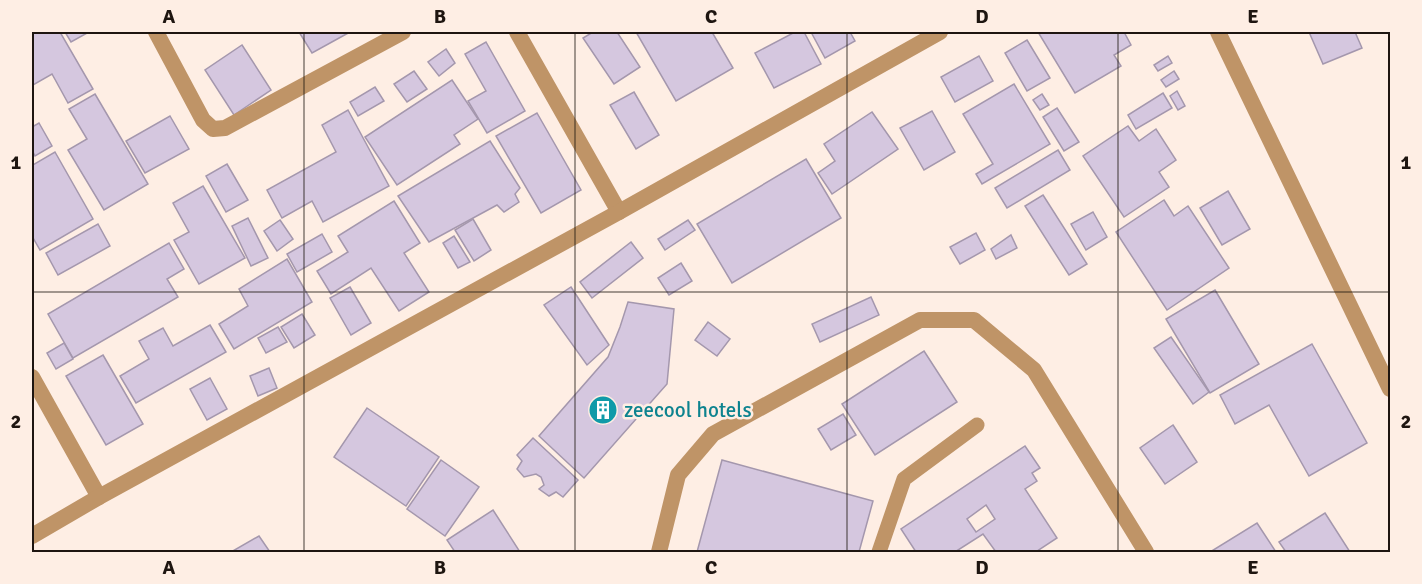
<svg xmlns="http://www.w3.org/2000/svg" width="1422" height="584" viewBox="0 0 1422 584" font-family="Signika,sans-serif">
	<rect width="100%" height="100%" fill="#feeee4"/>
	<g fill="#d5c7df" stroke="#a497ad" stroke-width="1.5" fill-rule="evenodd">
		<path d="M32 32H60L93 89 68 103 52 74 33 85Z"/>
		<path d="M65 32H89L71 42Z"/>
		<path d="M299 32H350L312 53Z"/>
		<path d="M593 32H617L640 67 614 84 583 38Z"/>
		<path d="M636 32H712L733 68 676 101Z"/>
		<path d="M795 32H804L821 64 774 88 755 53Z"/>
		<path d="M811 32H850L855 41 825 58Z"/>
		<path d="M1038 32H1103L1104 33 1107 32H1124L1131 45 1114 55 1121 66 1075 93Z"/>
		<path d="M1309 32H1355L1362 48 1323 64Z"/>
		<path d="M1027 40 1050 78 1027 91 1005 53Z"/>
		<path d="M486 42 525 111 487 133 468 101 486 91 465 54Z"/>
		<path d="M242 45 271 90 234 115 205 70Z"/>
		<path d="M446 49 455 63 439 76 428 62Z"/>
		<path d="M979 56 993 81 955 102 941 77Z"/>
		<path d="M1168 56 1172 63 1158 71 1154 65Z"/>
		<path d="M414 71 427 89 407 102 394 84Z"/>
		<path d="M1174 71 1179 79 1166 87 1161 80Z"/>
		<path d="M452 80 478 119 454 135 460 144 397 185 365 137Z"/>
		<path d="M1014 84 1050 144 982 184 976 174 993 164 963 114Z"/>
		<path d="M375 87 384 101 358 116 350 102Z"/>
		<path d="M1177 91 1185 106 1178 110 1170 96Z"/>
		<path d="M634 92 659 135 636 149 610 105Z"/>
		<path d="M1163 93 1172 108 1136 129 1128 115Z"/>
		<path d="M95 94 148 184 104 210 68 150 87 139 69 109Z"/>
		<path d="M1042 94 1049 105 1040 110 1033 100Z"/>
		<path d="M1057 108 1079 142 1064 151 1043 117Z"/>
		<path d="M348 110 389 186 323 222 312 201 282 218 267 190 336 152 322 125Z"/>
		<path d="M932 111 955 152 924 170 900 128Z"/>
		<path d="M872 112 898 149 832 194 818 173 835 161 824 144Z"/>
		<path d="M537 113 581 190 541 213 496 136Z"/>
		<path d="M170 116 189 149 145 173 126 141Z"/>
		<path d="M39 123 52 146 35 156 32 150V127Z"/>
		<path d="M1128 126 1139 141 1156 129 1176 160 1159 172 1169 187 1124 217 1083 156Z"/>
		<path d="M490 141 520 188 515 194 519 202 504 212 497 205 429 242 398 196Z"/>
		<path d="M1058 150 1070 170 1007 208 995 188Z"/>
		<path d="M55 152 93 219 40 250 32 236V162L33 165Z"/>
		<path d="M806 159 841 218 732 283 697 224Z"/>
		<path d="M227 164 248 200 226 212 206 176Z"/>
		<path d="M203 186 245 258 199 284 174 240 189 232 173 203Z"/>
		<path d="M1228 191 1250 229 1222 245 1200 208Z"/>
		<path d="M1043 195 1087 264 1069 275 1025 206Z"/>
		<path d="M1164 200 1174 216 1188 206 1229 268 1167 310 1116 232Z"/>
		<path d="M394 201 420 243 404 253 429 292 399 311 371 268 331 294 317 271 348 252 338 236Z"/>
		<path d="M1093 212 1107 237 1086 250 1071 224Z"/>
		<path d="M248 218 268 258 251 266 232 226Z"/>
		<path d="M473 219 491 250 474 261 455 230Z"/>
		<path d="M280 220 293 239 277 251 264 231Z"/>
		<path d="M688 220 695 230 665 250 658 239Z"/>
		<path d="M98 224 110 246 58 275 46 253Z"/>
		<path d="M976 233 985 250 960 264 950 247Z"/>
		<path d="M322 234 332 252 297 272 287 254Z"/>
		<path d="M1011 235 1017 248 996 259 991 249Z"/>
		<path d="M454 236 470 262 458 268 443 243Z"/>
		<path d="M631 242 643 258 592 298 580 282Z"/>
		<path d="M169 243 184 269 167 279 178 297 73 358 48 314Z"/>
		<path d="M287 259 312 302 234 349 219 324 248 306 239 289Z"/>
		<path d="M681 263 692 281 669 295 658 278Z"/>
		<path d="M350 287 371 323 351 335 330 298Z"/>
		<path d="M571 287 609 345 587 365 544 305Z"/>
		<path d="M1215 290 1259 364 1210 393 1166 319Z"/>
		<path d="M871 297 879 315 820 342 812 324Z"/>
		<path d="M628 302 674 309 667 384 584 478 539 436 608 357 620 327Z"/>
		<path d="M302 314 315 335 294 348 281 327Z"/>
		<path d="M708 322 730 339 717 356 695 340Z"/>
		<path d="M210 325 226 352 136 403 120 376 149 359 139 341 163 328 173 346Z"/>
		<path d="M278 327 287 342 266 353 258 338Z"/>
		<path d="M1171 337 1209 392 1193 404 1154 348Z"/>
		<path d="M64 343 73 359 56 369 47 353Z"/>
		<path d="M1312 344 1367 443 1309 476 1269 405 1235 424 1220 395Z"/>
		<path d="M924 351 957 402 875 455 842 404Z"/>
		<path d="M103 355 143 424 106 445 66 376Z"/>
		<path d="M269 368 277 388 258 396 250 376Z"/>
		<path d="M210 378 227 409 207 420 190 389Z"/>
		<path d="M367 408 439 457 406 506 334 457Z"/>
		<path d="M843 414 856 435 831 450 818 429Z"/>
		<path d="M1173 425 1197 462 1165 484 1140 448Z"/>
		<path d="M533 438 578 480 563 497 556 492 549 496 539 489 544 485 541 477 536 474 524 477 517 469 522 461 517 455Z"/>
		<path d="M1025 446 1040 468 1032 473 1037 481 1025 489 1057 538 1037 551 1038 552H996L983 534 955 552H916L901 529ZM986 505 995 519 976 532 967 519Z"/>
		<path d="M441 460 479 487 445 536 407 509Z"/>
		<path d="M722 460 873 501 859 552H697Z"/>
		<path d="M493 510 520 552H455L447 540Z"/>
		<path d="M1325 513 1350 552H1286L1279 542Z"/>
		<path d="M1257 523 1276 552H1210Z"/>
		<path d="M259 536 270 552H231Z"/>
	</g>
	<g fill="none" stroke-linecap="round" stroke-linejoin="round">
		<path stroke="#bf9467" stroke-width="15" d="M879 552 904 479 977 425"/>
		<g stroke="#bf9467" stroke-width="16">
			<path d="M156 32 203 120 213 129 225 128 403 32"/>
			<path d="M517 32 619 212"/>
			<path d="M32 377 99 497"/>
			<path d="M32 536 99 497 619 212 940 32"/>
			<path d="M659 552 678 475 713 434 920 320H974L1034 370 1146 552"/>
		</g>
		<path stroke="#bf9467" stroke-width="16" d="M1218 32 1390 389"/>
	</g>
	<path fill="none" stroke="#1e1510" stroke-width="1.5" stroke-opacity="0.55" d="M304 32V552M575 32V552M847 32V552M1118 32V552M32 292H1390"/>
	<defs>
		<g id="building-disc" transform="scale(1.5)"><circle r="9.5" fill="#0f9aa8" stroke="#feeee4"/><path d="M-4-6H4V6H1V3H-1V6H-4ZM-2.5-4.3h1.7v1.8h-1.7ZM.8-4.3h1.7v1.8H.8ZM-2.5-1h1.7V.8h-1.7ZM.8-1h1.7V.8H.8Z" fill="#fff"/></g>
	</defs>
	<g fill-rule="evenodd">
		<use href="#building-disc" x="603" y="410"/>
	</g>
	<g text-anchor="middle" stroke-width="5" stroke-linejoin="round" paint-order="stroke">
		<g font-size="21" fill="#0d838f" stroke="#feeee4" text-anchor="start">
			<text x="624" y="417">zeecool hotels</text>
		</g>
	</g>
	<rect width="1422" height="584" fill="none" stroke="#feeee4" stroke-width="66"/>
	<rect x="33" y="33" width="1356" height="518" fill="none" stroke="#1e1510" stroke-width="2"/>
	<g font-size="20" text-anchor="middle" font-weight="bold" fill="#1e1510">
		<text x="169" y="23">A</text>
		<text x="440" y="23">B</text>
		<text x="711" y="23">C</text>
		<text x="982" y="23">D</text>
		<text x="1253" y="23">E</text>
		<text x="16" y="169">1</text>
		<text x="1406" y="169">1</text>
		<text x="16" y="428">2</text>
		<text x="1406" y="428">2</text>
		<text x="169" y="574">A</text>
		<text x="440" y="574">B</text>
		<text x="711" y="574">C</text>
		<text x="982" y="574">D</text>
		<text x="1253" y="574">E</text>
	</g>
</svg>
